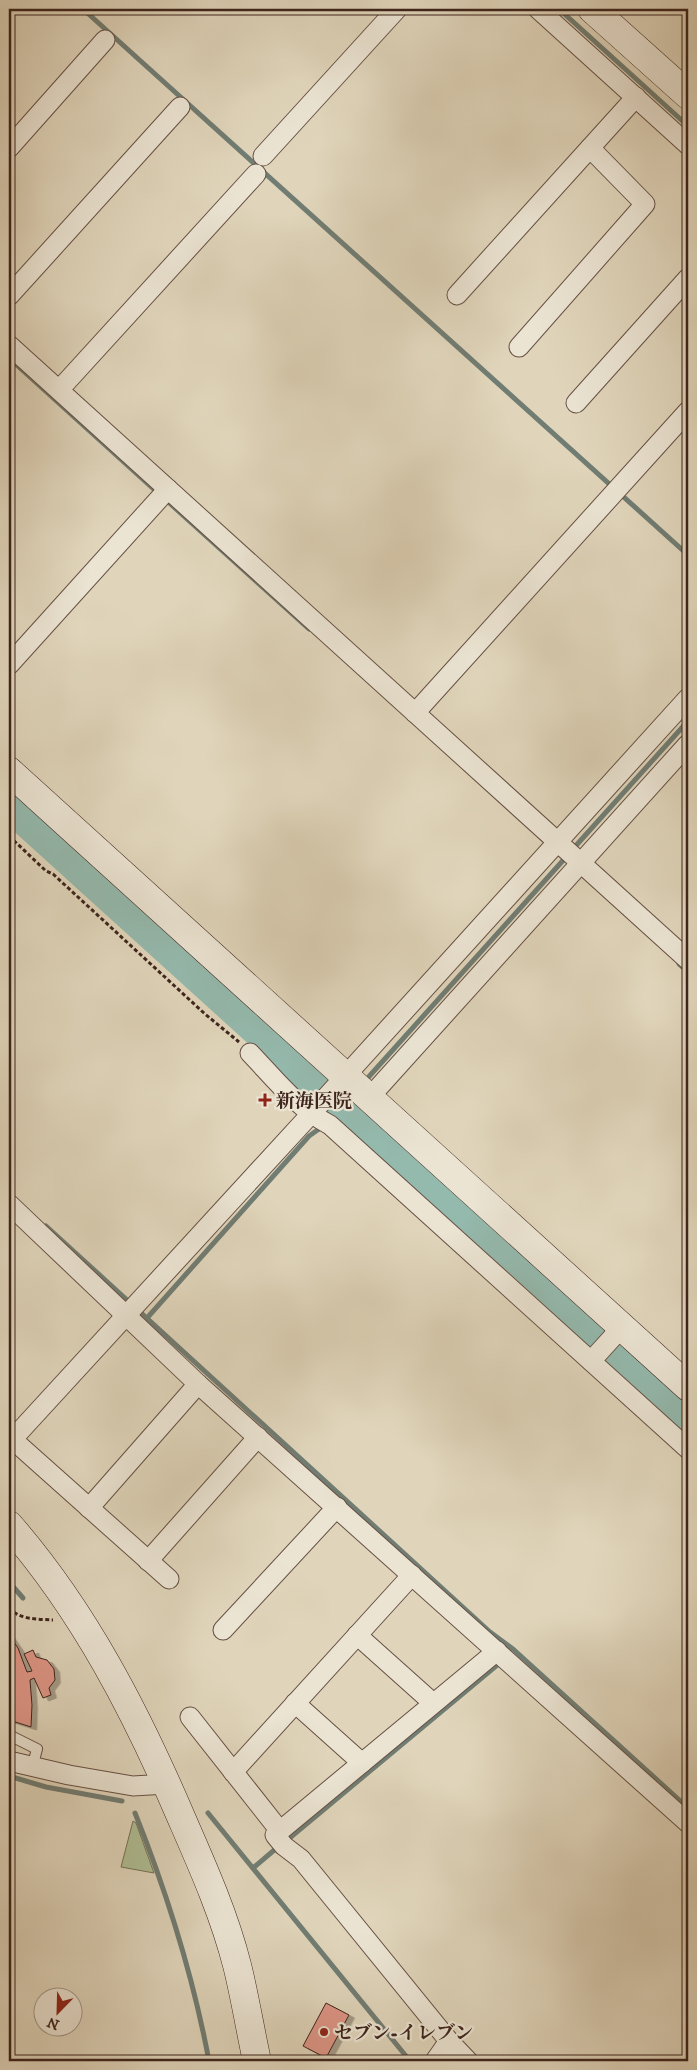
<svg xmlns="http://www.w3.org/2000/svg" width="697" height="2070" viewBox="0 0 697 2070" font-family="'IM FELL DW Pica','Noto Serif JP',serif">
	<defs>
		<filter id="shadow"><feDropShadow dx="5.5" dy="3" stdDeviation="0" flood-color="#0004"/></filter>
	</defs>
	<rect width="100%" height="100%" fill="#e0d5bb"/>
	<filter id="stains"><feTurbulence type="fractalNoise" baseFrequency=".004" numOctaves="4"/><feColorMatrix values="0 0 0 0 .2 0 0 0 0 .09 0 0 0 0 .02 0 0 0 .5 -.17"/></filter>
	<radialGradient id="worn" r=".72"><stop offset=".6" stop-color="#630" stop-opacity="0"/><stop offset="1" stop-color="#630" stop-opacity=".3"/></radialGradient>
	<path fill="#afbe93" stroke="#767158" d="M133 1821 136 1823 154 1873 121 1867Z"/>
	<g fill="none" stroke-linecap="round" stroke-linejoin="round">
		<g stroke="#717d73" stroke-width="5">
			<path d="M83 9 688 555"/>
			<path d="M559 9 688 126"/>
			<path d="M9 358 158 493"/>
			<path d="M165 499 309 629"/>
			<path d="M572 850 688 721"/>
			<path d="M679 964 688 972"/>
			<path d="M365 1081 567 856"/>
			<path d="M343 1109 350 1102"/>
			<path d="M331 1116 340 1106"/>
			<path d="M46 1226 490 1632 513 1649 688 1808"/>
			<path d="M147 1318 309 1136 319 1129"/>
			<path d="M9 1582 23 1598"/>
			<path d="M9 1776 46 1787 122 1801"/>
			<path d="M135 1813C167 1893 193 1976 209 2061"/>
			<path d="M208 1813 410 2061"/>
			<path d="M286 1841 502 1661"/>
			<path d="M253 1868 279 1846"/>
		</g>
		<path stroke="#94b9ad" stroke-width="31" d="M9 806 688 1421"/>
	</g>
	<g fill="#df9687" stroke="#3d241c" filter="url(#shadow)">
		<path d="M9 1635 18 1648 27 1672 32 1671 24 1654 33 1650 36 1657 47 1660 54 1669 55 1680 49 1688 51 1695 43 1698 34 1678 30 1680 32 1705 31 1727 9 1720Z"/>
		<path d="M326 2003 349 2015 326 2058 303 2046Z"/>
	</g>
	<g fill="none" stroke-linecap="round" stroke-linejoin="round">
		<g stroke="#665044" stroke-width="12">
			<path id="lane" d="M9 1735 37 1749 32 1768"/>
		</g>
		<g stroke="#665044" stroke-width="21">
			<g id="street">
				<path d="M538 9 688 145"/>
				<path d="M9 148 105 40"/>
				<path d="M263 156 397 9"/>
				<path d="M457 295 636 97"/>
				<path d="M9 296 180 107"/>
				<path d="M9 345 688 960"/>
				<path d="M519 347 645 204 590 148"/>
				<path d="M59 390 256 174"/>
				<path d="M576 403 688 278"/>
				<path d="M9 665 168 489"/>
				<path d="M415 713 688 411"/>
				<path d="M250 1053C275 1079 297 1108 330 1125L688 1449"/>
				<path d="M369 1098 688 744"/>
				<path d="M9 1204 198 1384 688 1823"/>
				<path d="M591 1361 622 1327"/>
				<path d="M12 1439 169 1579"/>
				<path d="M9 1443 310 1115 688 698"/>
				<path d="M89 1508 198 1384"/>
				<path d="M148 1561 258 1437"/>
				<path d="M223 1630 337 1507"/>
				<path d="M357 1635 433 1703"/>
				<path d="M295 1703 362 1763"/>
				<path d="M190 1717 280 1831"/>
				<path d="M9 1761 69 1775 133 1786 167 1784"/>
				<path d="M233 1772 412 1575"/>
				<path d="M435 2061 449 2041"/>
				<path d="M468 2061 449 2041 301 1859 284 1846 275 1835 497 1651"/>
			</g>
		</g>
		<g stroke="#3d241c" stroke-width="29">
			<g id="secondary">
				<path d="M592 9 688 95"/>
				<path d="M9 771 688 1387"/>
				<path d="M9 1525C84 1611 136 1712 181 1817 202 1865 224 1914 237 1965 245 1997 250 2029 257 2061"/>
			</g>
		</g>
		<g stroke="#3d241c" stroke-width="3" stroke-dasharray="4 2.5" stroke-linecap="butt">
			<path d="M9 836 46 871 53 874 205 1014 239 1042"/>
			<path d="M9 1608C20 1620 38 1619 53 1620"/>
		</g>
		<use href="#lane" stroke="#ebe4d3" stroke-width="10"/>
		<use href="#street" stroke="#ebe4d3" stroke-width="19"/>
		<use href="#secondary" stroke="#ebe4d3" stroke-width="28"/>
	</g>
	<g fill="#8f2418" stroke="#ebe4d3" stroke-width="2">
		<path d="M262.5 1092.5h5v5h5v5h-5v5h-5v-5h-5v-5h5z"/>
		<circle cx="324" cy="2032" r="5"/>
	</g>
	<g text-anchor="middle" stroke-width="4.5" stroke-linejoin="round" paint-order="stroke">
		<g font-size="19" font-weight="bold" fill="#3d241c" stroke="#ebe4d3" text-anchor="start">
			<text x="276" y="1107">新海医院</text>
			<text x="334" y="2039">セブン-イレブン</text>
		</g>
	</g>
	<rect width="697" height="2070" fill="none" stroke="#e0d5bb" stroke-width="30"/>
	<rect x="10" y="10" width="677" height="2050" fill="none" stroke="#3d241c" stroke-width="2.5"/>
	<rect x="15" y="15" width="667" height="2040" fill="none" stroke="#3d241c"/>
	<g transform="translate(58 2012) rotate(203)"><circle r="24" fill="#ebe4d3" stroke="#a5978a"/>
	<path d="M0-4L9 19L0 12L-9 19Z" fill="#8f2418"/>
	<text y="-8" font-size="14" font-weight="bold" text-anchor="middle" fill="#3d241c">N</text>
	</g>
	<rect width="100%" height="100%" filter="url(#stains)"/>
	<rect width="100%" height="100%" fill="url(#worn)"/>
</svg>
